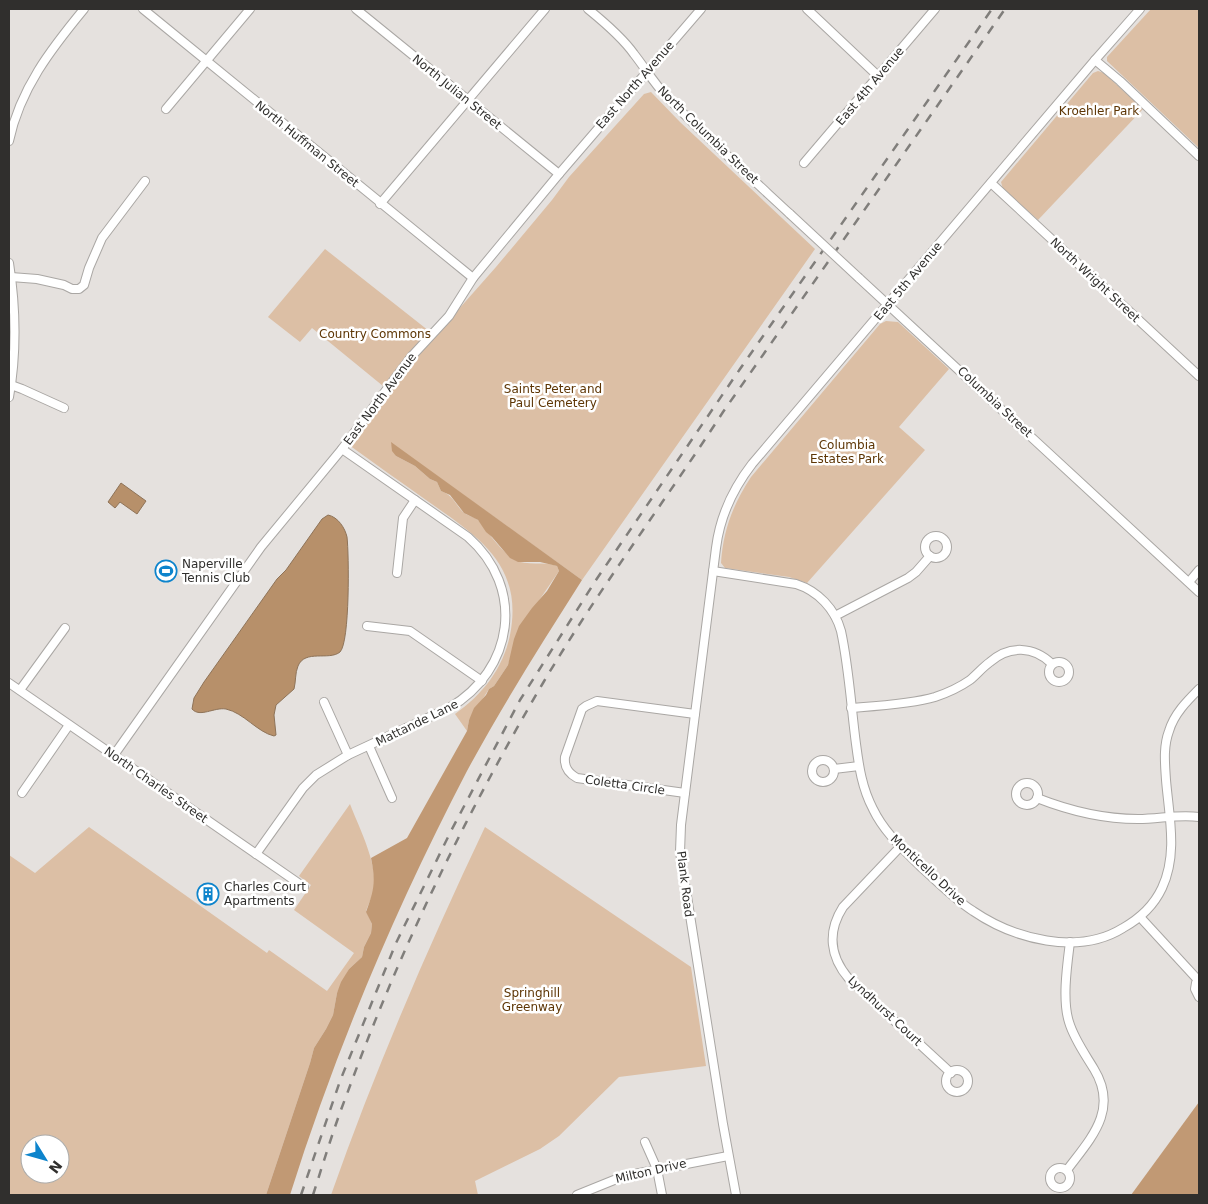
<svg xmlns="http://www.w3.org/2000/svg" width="1208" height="1204" viewBox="0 0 1208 1204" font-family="'DejaVu Sans',sans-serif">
	<rect width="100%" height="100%" fill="#e5e1de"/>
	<g fill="#dcbfa5" fill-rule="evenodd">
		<path d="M1151 9H1199V148L1107 61V57Z"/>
		<path d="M1098 71 1104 73 1143 109 1038 220 1003 189 1001 182 1093 73Z"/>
		<path d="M651 92 680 122 815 249 582 580 391 443 396 456 415 466 430 479 437 482 441 491C454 496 454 503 463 512 467 516 475 517 479 521 489 534 502 552 515 560 526 566 544 561 557 566L559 571 540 599 511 655 508 665 494 686 489 689 469 720 467 731 455 714C482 695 503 669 510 635 524 564 477 536 426 500 401 482 375 464 349 445L412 362 496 267 552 200 569 177 644 94Z"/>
		<path d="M325 249 429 331 383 386 312 328 300 342 268 317Z"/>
		<path d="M886 321 898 322 949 369 899 427 925 450 807 583 789 577 725 568 721 563C723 531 733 504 751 477L880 324Z"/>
		<path d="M350 804C359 828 380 867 373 893 371 899 368 905 366 911L372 924 371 933 364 947 362 957 349 969 337 993 333 1015 326 1029 314 1048 310 1063 266 1195H9V855L35 873 89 827 267 953 269 950 327 991 354 953 294 910 311 885 299 876ZM30 1144H60V1174H30Z"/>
		<path d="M485 827 691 967 706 1066 619 1077 559 1136 540 1149 475 1181 478 1195H331C375 1070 428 947 485 827Z"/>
	</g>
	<g fill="#c19974">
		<path d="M391 442 582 580C542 643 502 706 467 771 396 907 336 1049 290 1195H266L310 1063 314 1048 326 1029 333 1015 337 993 341 982 349 969 362 957 364 947 371 933 372 924 366 912C374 890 376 882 371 858L407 838 467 731 469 720 474 708 486 695 489 689 494 686 508 665 514 639 519 626 532 608 547 591 559 571 557 566 540 562H518L510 558 492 537 486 532 478 520 464 513 450 495 441 491 437 482 430 479 415 466 396 456 392 451Z"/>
		<path d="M1199 1102V1195H1131Z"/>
	</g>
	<g fill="#b7906a" stroke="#8e7358">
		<path d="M121 483 146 501 137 514 120 502 115 508 108 502Z"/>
		<path d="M328 515C338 517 345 528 347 537 349 554 350 642 340 652 329 661 305 649 298 666 295 673 296 681 294 689L276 705 274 715 276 735 274 736C257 732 244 713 226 709 214 707 200 718 192 709L194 698 204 682 277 579 286 570 322 519Z"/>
	</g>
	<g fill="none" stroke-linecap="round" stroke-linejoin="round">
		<g stroke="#aaa7a4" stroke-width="10">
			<g id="street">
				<path d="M143 9 473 278"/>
				<path d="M356 9 559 174"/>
				<path d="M588 9C604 22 622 37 634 54 645 68 654 83 666 96 706 137 748 175 790 214"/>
				<path d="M807 9 878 76"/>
				<path d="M1095 60 1120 81 1199 156"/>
				<path d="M166 109 250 9"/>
				<path d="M9 141C20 89 51 49 84 9"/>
				<path d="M804 163 935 9"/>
				<path d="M991 183 1199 376"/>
				<path d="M380 204 545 9"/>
				<path d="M9 263C16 308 17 352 9 397"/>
				<path d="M11 277 37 279 64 285 72 289H79L84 285 89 268 102 238 145 181"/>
				<path d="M859 278 1199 592"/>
				<path d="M11 385 22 389 64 408"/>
				<circle cx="936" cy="547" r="11"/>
				<path d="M713 571 796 584C818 591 835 609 841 631 849 668 851 706 856 744 859 767 862 788 873 809 884 832 903 849 921 867 938 882 954 899 973 911 1014 939 1078 956 1123 928 1139 919 1154 905 1162 888 1178 854 1169 816 1166 780 1165 764 1163 747 1169 731 1174 714 1187 701 1199 689"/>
				<path d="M397 573 403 518 415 500"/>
				<path d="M1189 582 1199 570"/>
				<path d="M835 616 908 578 916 572 930 556"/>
				<path d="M367 626 410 631 482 681"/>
				<circle cx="1059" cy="672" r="10"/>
				<path d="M9 683 304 887"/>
				<path d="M20 690 65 628"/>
				<path d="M324 702 348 755"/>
				<path d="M851 708C876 706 912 704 935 697 947 693 960 687 970 680 977 674 983 667 990 662 1009 645 1034 646 1052 664"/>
				<path d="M369 746 392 798"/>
				<path d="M114 755 261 547 342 449 411 357 449 316 473 278 559 174 701 9"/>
				<circle cx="823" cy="771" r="11"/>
				<path d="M834 769 859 766"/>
				<circle cx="1027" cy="794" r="11"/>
				<path d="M22 793 69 725"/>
				<path d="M685 793 577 778C568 773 564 767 565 757L582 709 586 706 597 701 695 714"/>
				<path d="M1037 798C1070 811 1102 819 1138 819 1159 819 1179 814 1199 817"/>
				<path d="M900 847 843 907C827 932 830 957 849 979L951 1073"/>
				<path d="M256 854 303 788 316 775 348 755 449 708C514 670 526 588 468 537L342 449"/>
				<path d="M1140 917 1198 980"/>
				<path d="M1199 979 1196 983 1195 989 1199 997"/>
				<circle cx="957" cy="1081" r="11"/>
				<path d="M645 1142 657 1169 662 1195"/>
				<circle cx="1060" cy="1178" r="10"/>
				<path d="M1067 1170C1091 1138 1119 1110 1094 1069 1085 1054 1074 1039 1069 1022 1062 1000 1067 966 1070 942"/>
				<path d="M577 1195 624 1176 728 1156"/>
				<path d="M736 1195 723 1124 680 852 681 825 716 548C720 516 732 490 752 464L1095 60 1140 9"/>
			</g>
		</g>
		<use href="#street" stroke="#fff" stroke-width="8"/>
		<g stroke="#807e7b" stroke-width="2.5" stroke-dasharray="9 9" stroke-linecap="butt">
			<path d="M301 1195 340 1081 396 943 451 831 520 700 596 580 740 369 992 9"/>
			<path d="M313 1195C324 1161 334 1127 347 1094 399 951 466 814 543 683 598 590 664 503 723 412L1005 9"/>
		</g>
		<g stroke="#aaa7a4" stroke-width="10" stroke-linecap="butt">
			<path id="street-bridge" d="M790 214 859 278"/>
		</g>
		<use href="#street-bridge" stroke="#fff" stroke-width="8"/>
	</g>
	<defs>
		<g id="stadium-ring" transform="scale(1.125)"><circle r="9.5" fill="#fff" stroke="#0d84cc" stroke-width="1.5"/><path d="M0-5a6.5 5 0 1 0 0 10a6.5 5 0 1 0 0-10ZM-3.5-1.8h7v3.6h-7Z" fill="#0d84cc"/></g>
		<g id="building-ring" transform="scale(1.125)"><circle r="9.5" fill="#fff" stroke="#0d84cc" stroke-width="1.5"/><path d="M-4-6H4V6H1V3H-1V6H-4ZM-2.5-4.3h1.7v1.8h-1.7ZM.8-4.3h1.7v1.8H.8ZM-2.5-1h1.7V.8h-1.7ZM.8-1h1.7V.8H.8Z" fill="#0d84cc"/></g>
	</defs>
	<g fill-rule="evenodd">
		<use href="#stadium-ring" x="166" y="571"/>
		<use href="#building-ring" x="208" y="894"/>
	</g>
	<g text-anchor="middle" stroke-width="5" stroke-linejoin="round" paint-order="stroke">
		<g font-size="12" fill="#302f2d" stroke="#fff">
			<text transform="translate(635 85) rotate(-49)" y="4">East North Avenue</text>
			<text transform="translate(870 86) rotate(-50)" y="4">East 4th Avenue</text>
			<text transform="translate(457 92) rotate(39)" y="4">North Julian Street</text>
			<text transform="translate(708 135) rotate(44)" y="4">North Columbia Street</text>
			<text transform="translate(307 144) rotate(39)" y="4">North Huffman Street</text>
			<text transform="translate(1095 280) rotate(43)" y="4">North Wright Street</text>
			<text transform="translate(908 281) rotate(-50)" y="4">East 5th Avenue</text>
			<text transform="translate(380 399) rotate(-53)" y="4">East North Avenue</text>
			<text transform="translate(995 402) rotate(43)" y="4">Columbia Street</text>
			<text transform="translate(417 723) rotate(-26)" y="4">Mattande Lane</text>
			<text transform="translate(156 785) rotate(35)" y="4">North Charles Street</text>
			<text transform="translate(625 785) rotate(8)" y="4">Coletta Circle</text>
			<text transform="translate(928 870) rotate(43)" y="4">Monticello Drive</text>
			<text transform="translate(685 884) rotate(83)" y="4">Plank Road</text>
			<text transform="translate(885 1011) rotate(43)" y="4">Lyndhurst Court</text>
			<text transform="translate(651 1171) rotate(-13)" y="4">Milton Drive</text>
		</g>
		<g font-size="12" fill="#5d3504" stroke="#fff">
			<text x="1099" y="115">Kroehler Park</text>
			<text x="375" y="338">Country Commons</text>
			<text x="553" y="393">Saints Peter and<tspan x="553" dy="14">Paul Cemetery</tspan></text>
			<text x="847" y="449">Columbia<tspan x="847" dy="14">Estates Park</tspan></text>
			<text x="532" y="997">Springhill<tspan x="532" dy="14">Greenway</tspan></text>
		</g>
		<g font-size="12" fill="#302f2d" stroke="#fff" text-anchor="start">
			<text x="182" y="568">Naperville<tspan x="182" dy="14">Tennis Club</tspan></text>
			<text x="224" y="891">Charles Court<tspan x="224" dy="14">Apartments</tspan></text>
		</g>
	</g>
	<rect width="1208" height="1204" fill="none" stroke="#302f2d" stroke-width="20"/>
	<g transform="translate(45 1159) rotate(127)"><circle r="24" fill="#ffffff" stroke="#acacab"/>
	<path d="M0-4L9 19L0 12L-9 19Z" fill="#0d84cc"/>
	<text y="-8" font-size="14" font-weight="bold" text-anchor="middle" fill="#302f2d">N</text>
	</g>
</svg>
